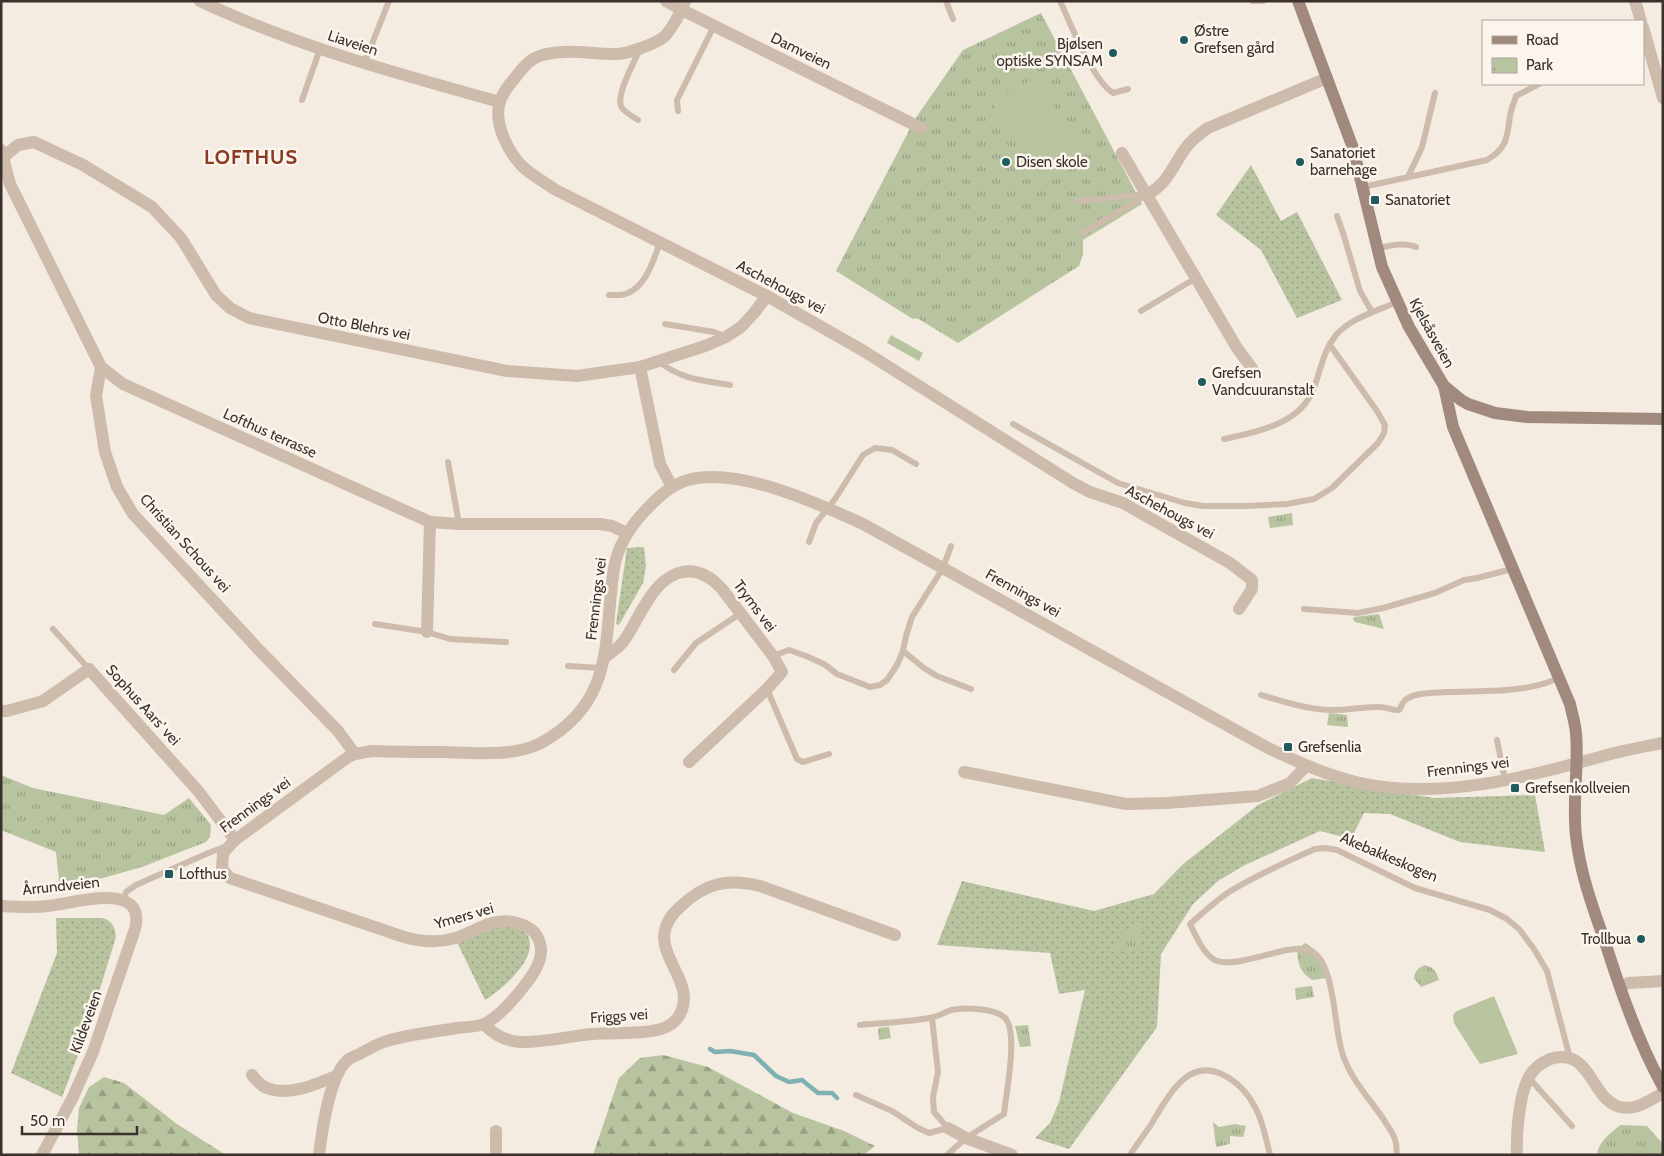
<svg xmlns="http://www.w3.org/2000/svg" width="1664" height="1156" viewBox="0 0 1664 1156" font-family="Cabin,sans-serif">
	<defs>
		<pattern id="grass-dots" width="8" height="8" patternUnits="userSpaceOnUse" patternTransform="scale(1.25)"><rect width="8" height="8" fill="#b8c4a0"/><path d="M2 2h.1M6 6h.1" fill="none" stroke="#97a083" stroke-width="1.8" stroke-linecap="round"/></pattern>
		<pattern id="forest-firs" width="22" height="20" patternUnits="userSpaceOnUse" patternTransform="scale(1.25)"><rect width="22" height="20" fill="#b8c4a0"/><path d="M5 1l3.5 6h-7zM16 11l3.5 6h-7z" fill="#97a083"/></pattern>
		<pattern id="park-tufts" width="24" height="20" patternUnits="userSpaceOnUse" patternTransform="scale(1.25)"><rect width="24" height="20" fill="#b8c4a0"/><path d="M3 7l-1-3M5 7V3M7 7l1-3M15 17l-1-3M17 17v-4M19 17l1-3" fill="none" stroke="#97a083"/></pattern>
	</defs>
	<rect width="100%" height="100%" fill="#f4ebe1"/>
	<g fill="url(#grass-dots)">
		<path d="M1251 165 1281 221 1297 212 1342 300 1297 318 1261 250 1216 215Z"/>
		<path d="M644 547 646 566 643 583 619 625 616 624 627 548Z"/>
		<path d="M1312 778 1434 798 1535 795 1545 852 1460 842 1390 814 1364 813 1351 839 1320 831 1243 866 1218 881 1193 904 1161 954 1157 1027 1069 1149 1035 1138 1050 1123 1059 1102 1085 990 1059 994 1050 953 937 945 962 881 1094 911 1154 894 1182 865 1258 805Z"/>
		<path d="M56 918H102C112 920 115 927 116 937L86 1034 62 1097 11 1073 57 953Z"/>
		<path d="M517 924C520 928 526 932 528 936 539 959 501 990 485 1000L455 938 482 925Z"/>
	</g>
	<g fill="url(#forest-firs)">
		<path d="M663 1055 708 1067 793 1113 844 1131 875 1146 866 1153 862 1155H593L619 1078 640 1058Z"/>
		<path d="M104 1077 124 1083 177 1124 226 1155H79L77 1130 79 1108 89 1087Z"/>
	</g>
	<g fill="url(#park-tufts)">
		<path d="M1041 13 1142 204 1083 240V254L1079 266 958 343 917 318 913 319 836 271 915 119 963 50Z"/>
		<path d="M1292 513 1293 525 1270 528 1268 517Z"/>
		<path d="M1379 614 1384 629 1355 622 1353 619 1354 617Z"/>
		<path d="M1329 713 1347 715 1348 727 1327 725Z"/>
		<path d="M1 775 33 788 164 815 189 798 211 825 210 837 206 842 142 867 60 890 56 852 1 830Z"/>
		<path d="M1142 926 1139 948 1114 953 1123 930Z"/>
		<path d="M1305 943C1321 952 1323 962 1326 978L1312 980C1300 972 1298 964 1297 950Z"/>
		<path d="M1425 965C1434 968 1436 971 1439 980L1421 987 1414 978C1415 971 1418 968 1425 965Z"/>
		<path d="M1312 986 1314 997 1296 1000 1295 988Z"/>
		<path d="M1028 1025 1031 1046 1020 1047 1015 1026Z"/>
		<path d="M889 1027 891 1038 879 1040 878 1028Z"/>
		<path d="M1213 1122 1219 1127 1235 1124 1246 1126 1243 1137 1230 1136V1144L1216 1147Z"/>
		<path d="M1621 1125 1647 1126 1663 1144V1155H1597C1598 1142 1611 1132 1621 1125Z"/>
	</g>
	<g fill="#b8c4a0">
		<path d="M1036 77 1079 150 1036 176 992 103Z"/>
		<path d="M891 335 923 353 919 361 887 343Z"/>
		<path d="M1494 996 1518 1054 1480 1064 1454 1023C1453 1017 1452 1014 1457 1011Z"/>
	</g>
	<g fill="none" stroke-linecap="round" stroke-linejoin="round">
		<path stroke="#7fb0b2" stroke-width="4.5" d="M710 1049 715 1052 730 1051 754 1055 776 1076 789 1082 802 1080 818 1093H832L837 1098"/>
		<g stroke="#cdbbac" stroke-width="6">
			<path d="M946 1 953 19"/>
			<path d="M1252 1H1263"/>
			<path d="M1061 3C1072 27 1092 79 1113 93L1128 89"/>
			<path d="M364 64 389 1"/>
			<path d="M302 100 320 49"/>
			<path d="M678 111 677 100 714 26"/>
			<path d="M638 120C633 117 626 113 622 108 614 97 635 61 640 49"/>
			<path d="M1408 177 1422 147 1435 93"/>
			<path d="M1363 187 1487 160C1507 148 1507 138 1510 116 1511 109 1514 103 1516 96L1539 84"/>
			<path d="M1078 201 1148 194 1084 232"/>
			<path d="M1337 216 1344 236 1360 291 1372 312"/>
			<path d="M1377 249C1390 245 1404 242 1416 247"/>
			<path d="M609 295C615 295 623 296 628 293 647 285 653 260 660 243"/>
			<path d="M1141 311 1196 278"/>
			<path d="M665 324 714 332 725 336"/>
			<path d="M658 361C682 380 702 380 730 385"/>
			<path d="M1013 424 1118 483 1185 503 1203 506H1245L1287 504 1314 499 1332 488 1378 443 1384 433 1385 425 1377 411 1330 345"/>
			<path d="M1224 439C1257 432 1301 424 1314 388 1321 369 1323 351 1336 335 1351 318 1377 311 1397 302"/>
			<path d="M448 462 459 524"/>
			<path d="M809 542 816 523 835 499 863 455 875 448 892 450 916 464"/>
			<path d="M1304 609 1358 613 1383 608 1435 593 1464 580 1477 578 1512 569"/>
			<path d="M375 624 427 632 450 639 506 642"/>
			<path d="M53 629 89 669"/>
			<path d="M903 651 924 668 937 676 971 689"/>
			<path d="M773 656 789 650 806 656 824 664 837 674 870 687 880 685 887 680 897 665 903 651 906 636 912 617 943 568 951 546"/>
			<path d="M568 666 602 668"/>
			<path d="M674 670 696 643 741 613"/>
			<path d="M767 689 797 759 803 762 829 754"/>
			<path d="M1261 695C1284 702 1306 709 1330 710 1346 711 1363 706 1380 707 1387 707 1393 711 1399 710 1401 707 1403 702 1405 700 1415 692 1435 693 1447 692 1477 691 1534 693 1559 677"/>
			<path d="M1497 740 1505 780"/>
			<path d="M123 900 126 892 136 885 206 854 227 846"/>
			<path d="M860 1025C883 1023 907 1022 929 1018 937 1017 943 1013 951 1010 963 1007 997 1008 1006 1019 1018 1035 1006 1094 1004 1114L966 1138 947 1155"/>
			<path d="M1529 1078 1572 1126"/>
			<path d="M856 1095 892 1111 918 1128 929 1133 948 1128 934 1112 933 1097 938 1072 932 1018"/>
			<path d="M1130 1155C1137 1144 1145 1134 1152 1123 1161 1108 1170 1091 1184 1079 1210 1057 1242 1082 1255 1107 1263 1121 1266 1139 1270 1155"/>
			<path d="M1397 1155C1396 1150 1397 1144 1395 1140 1394 1133 1387 1126 1384 1120 1369 1098 1349 1077 1342 1052 1334 1027 1335 966 1313 952 1306 947 1294 949 1287 950 1269 953 1227 969 1213 959 1202 951 1196 936 1190 924 1203 913 1215 901 1229 892 1256 875 1286 862 1315 849L1325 848 1337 850 1415 888 1490 910 1507 919 1519 929 1534 949 1547 971 1570 1058"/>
		</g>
		<g stroke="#cdbbac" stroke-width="12">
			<path d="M200 1C296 46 398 74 500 102"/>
			<path d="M666 1 682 10 921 128"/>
			<path d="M685 1C681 12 672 29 664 37 655 44 625 55 614 54 591 54 557 47 535 58 526 62 520 72 514 79 508 86 503 93 500 101 493 123 508 152 523 167 532 175 544 182 554 189L767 296 862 350 1073 483 1090 492 1123 503 1230 563 1252 580V589L1239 609"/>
			<path d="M1635 1 1641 21"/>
			<path d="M1643 27 1663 98"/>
			<path d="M1 150 10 184 101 367 96 396 105 452 117 487 133 514 260 651 338 731 355 754"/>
			<path d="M1122 153 1237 348 1254 371"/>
			<path d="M1 159 18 145 34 142 83 165 152 207 181 238 216 295 230 308 249 318 507 371 577 376 640 367 705 346 726 337 741 327 754 313 767 296"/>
			<path d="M1148 194C1168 183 1172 167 1185 149 1191 140 1199 134 1208 128L1327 78"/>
			<path d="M101 367 123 384 430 522 459 524H600L612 526 627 533"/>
			<path d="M640 367 660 464 672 487"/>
			<path d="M427 632 430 522"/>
			<path d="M605 657C611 653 618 648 623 642 632 630 638 615 647 602 666 570 695 559 722 589L773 656 782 672 767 689 689 762"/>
			<path d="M1 711H7L43 701 89 669 199 792 235 840"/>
			<path d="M964 772 1126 804 1167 803 1258 796 1290 783 1306 766"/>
			<path d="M1 906C17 907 32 908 47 906 72 904 147 879 135 929L93 1052 72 1099 42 1155"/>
			<path d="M1620 986 1629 983 1663 981"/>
			<path d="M484 1024C493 1034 506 1041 520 1042 544 1043 569 1036 592 1034 614 1032 641 1035 661 1029 668 1027 675 1022 679 1016 696 987 664 964 664 936 665 924 672 914 680 907 705 883 727 878 760 886L895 935"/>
			<path d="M252 1075C256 1080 261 1086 267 1088 289 1097 316 1084 336 1076"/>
			<path d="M948 1128 966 1138 1012 1155"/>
			<path d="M496 1131V1155"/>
			<path d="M319 1155C322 1131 329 1074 349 1059 353 1056 359 1055 363 1052 370 1049 378 1043 387 1041 409 1034 434 1032 457 1028 466 1027 476 1027 484 1024 498 1018 516 997 525 985 533 975 542 962 541 948 539 934 530 926 517 923 493 916 477 931 456 938 438 943 421 942 404 937L230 878 222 869 223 853 235 840 348 757 355 754 372 751C396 752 420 752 444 752 474 753 514 757 541 743 617 701 603 639 614 568 618 546 629 528 644 512 655 500 667 488 682 482 731 463 817 503 863 524L1268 748C1298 762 1328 776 1360 783 1441 800 1522 778 1600 757 1620 751 1642 747 1663 743"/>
			<path d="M1517 1155C1516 1135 1519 1097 1528 1079 1532 1070 1541 1063 1550 1059 1559 1056 1568 1056 1576 1061 1594 1073 1598 1101 1620 1107 1636 1111 1650 1100 1663 1093"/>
		</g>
		<g stroke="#a18a7d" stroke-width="12">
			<path d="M1298 1 1353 148 1382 267 1409 327 1444 386 1461 400 1468 404 1495 413 1527 417 1663 419"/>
			<path d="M1444 386 1453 427 1570 704C1572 713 1575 723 1576 733 1579 767 1572 802 1576 836 1580 873 1593 908 1605 942 1621 992 1638 1041 1663 1087"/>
		</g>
	</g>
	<g fill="#1f5a5e" stroke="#fbf5ee" stroke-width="2">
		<circle cx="1184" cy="40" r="5"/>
		<circle cx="1113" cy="53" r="5"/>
		<circle cx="1006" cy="162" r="5"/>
		<circle cx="1300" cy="162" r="5"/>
		<rect x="1370" y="195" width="10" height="10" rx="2.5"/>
		<circle cx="1202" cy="382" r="5"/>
		<rect x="1283" y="742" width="10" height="10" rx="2.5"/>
		<rect x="1510" y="783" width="10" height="10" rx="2.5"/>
		<rect x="164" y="869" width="10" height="10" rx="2.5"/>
		<circle cx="1641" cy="939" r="5"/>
	</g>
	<g text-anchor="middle" stroke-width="5" stroke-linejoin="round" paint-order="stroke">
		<g font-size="15" fill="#3b302b" stroke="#fbf5ee" text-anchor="start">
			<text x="1194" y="36">Østre<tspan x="1194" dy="17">Grefsen gård</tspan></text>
			<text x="1103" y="49" text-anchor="end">Bjølsen<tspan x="1103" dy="17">optiske SYNSAM</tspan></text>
			<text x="1310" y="158">Sanatoriet<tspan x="1310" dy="17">barnehage</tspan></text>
			<text x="1016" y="167">Disen skole</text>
			<text x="1385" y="205">Sanatoriet</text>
			<text x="1212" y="378">Grefsen<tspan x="1212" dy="17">Vandcuuranstalt</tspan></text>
			<text x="1298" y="752">Grefsenlia</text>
			<text x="1525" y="793">Grefsenkollveien</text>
			<text x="179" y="879">Lofthus</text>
			<text x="1631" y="944" text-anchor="end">Trollbua</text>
		</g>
		<g font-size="15" fill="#3b302b" stroke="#fbf5ee">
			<text transform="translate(353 43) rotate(18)" y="5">Liaveien</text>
			<text transform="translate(801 51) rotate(26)" y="5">Damveien</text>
			<text transform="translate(781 287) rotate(28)" y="5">Aschehougs vei</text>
			<text transform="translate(364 326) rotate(11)" y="5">Otto Blehrs vei</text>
			<text transform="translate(1432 333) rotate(61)" y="5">Kjelsåsveien</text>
			<text transform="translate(270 433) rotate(24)" y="5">Lofthus terrasse</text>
			<text transform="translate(1170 512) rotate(28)" y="5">Aschehougs vei</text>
			<text transform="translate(185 543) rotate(48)" y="5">Christian Schous vei</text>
			<text transform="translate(1023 593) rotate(29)" y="5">Frennings vei</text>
			<text transform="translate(596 599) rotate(-83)" y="5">Frennings vei</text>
			<text transform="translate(755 606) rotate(53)" y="5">Tryms vei</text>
			<text transform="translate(143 705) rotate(48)" y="5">Sophus Aars' vei</text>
			<text transform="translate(1468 767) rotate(-7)" y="5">Frennings vei</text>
			<text transform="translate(255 805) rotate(-36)" y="5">Frennings vei</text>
			<text transform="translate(1389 857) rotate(23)" y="5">Akebakkeskogen</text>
			<text transform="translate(61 886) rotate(-6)" y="5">Årrundveien</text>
			<text transform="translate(464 916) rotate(-16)" y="5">Ymers vei</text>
			<text transform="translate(619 1016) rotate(-4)" y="5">Friggs vei</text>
			<text transform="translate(86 1022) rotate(-70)" y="5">Kildeveien</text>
		</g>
		<g font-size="20" font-weight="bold" letter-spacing="1" fill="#8c3b22" stroke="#fbf5ee">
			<text x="251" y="164">LOFTHUS</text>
		</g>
	</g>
	<rect width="1664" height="1156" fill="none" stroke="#3b302b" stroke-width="5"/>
	<rect x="1482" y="20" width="162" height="65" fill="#fbf5ee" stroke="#aea6a0"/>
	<rect x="1492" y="36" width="25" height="8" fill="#a18a7d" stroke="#aea6a0"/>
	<text x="1526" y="45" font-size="15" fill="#3b302b">Road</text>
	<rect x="1492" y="58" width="25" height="15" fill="url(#park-tufts)" stroke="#aea6a0"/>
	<text x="1526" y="70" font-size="15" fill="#3b302b">Park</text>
	<path d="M22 1126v8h115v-8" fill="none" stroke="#3b302b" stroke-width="2.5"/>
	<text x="30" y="1126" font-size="15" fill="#3b302b" stroke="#fbf5ee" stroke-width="4" paint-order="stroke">50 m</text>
</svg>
